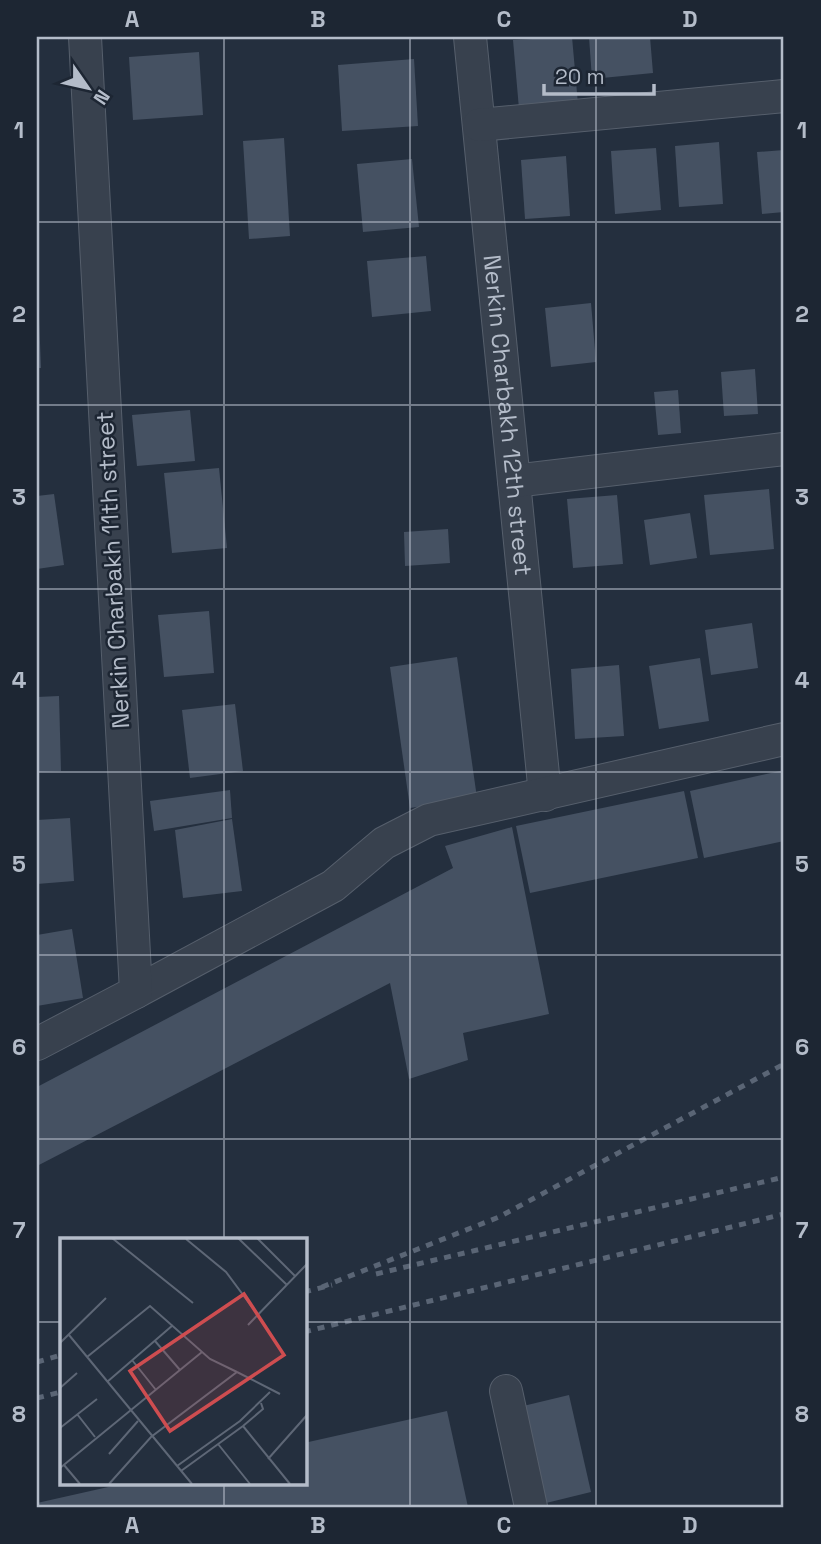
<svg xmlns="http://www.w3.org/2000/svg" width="821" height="1544" viewBox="0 0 821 1544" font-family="'Space Grotesk',sans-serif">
	<rect width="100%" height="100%" fill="#242f3e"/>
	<g fill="#455162">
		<path d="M572 37 578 104 519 109 513 40Z"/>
		<path d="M589 37H650L653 73 592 79Z"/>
		<path d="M199 52 203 115 133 120 129 57Z"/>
		<path d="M414 59 418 126 342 131 338 65Z"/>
		<path d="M284 138 290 236 249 239 243 141Z"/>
		<path d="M719 142 723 204 679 207 675 146Z"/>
		<path d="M656 148 661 210 615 214 611 151Z"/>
		<path d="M784 150V212L762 214 757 152Z"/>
		<path d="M566 156 570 216 525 219 521 160Z"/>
		<path d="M412 159 419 227 363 232 357 164Z"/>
		<path d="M426 256 431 311 372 317 367 261Z"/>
		<path d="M591 303 596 362 551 367 545 308Z"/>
		<path d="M37 317H39L41 368H37Z"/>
		<path d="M755 369 758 414 724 416 721 372Z"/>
		<path d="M678 390 681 433 658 435 654 392Z"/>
		<path d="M190 410 195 461 137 466 132 415Z"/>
		<path d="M219 468 227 548 172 553 164 473Z"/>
		<path d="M769 489 774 549 710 555 704 495Z"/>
		<path d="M54 494 64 565 37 569V496Z"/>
		<path d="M617 495 623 564 573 568 567 499Z"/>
		<path d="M690 513 697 558 650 565 644 520Z"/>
		<path d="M448 529 450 563 405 566 404 532Z"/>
		<path d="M209 611 214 673 164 677 158 615Z"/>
		<path d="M752 623 758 668 711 675 705 630Z"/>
		<path d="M457 657 477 798 410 808 390 667Z"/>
		<path d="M700 658 709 721 659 729 649 666Z"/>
		<path d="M619 665 624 736 575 739 571 669Z"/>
		<path d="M59 696 61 771 37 772V697Z"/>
		<path d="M235 704 243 771 190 778 182 710Z"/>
		<path d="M784 770V841L704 858 690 791Z"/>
		<path d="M230 790 232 818 154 831 150 801Z"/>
		<path d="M684 791 698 858 530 893 516 826Z"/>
		<path d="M70 818 74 881 37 884V820Z"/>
		<path d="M232 819 242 891 183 898 175 830Z"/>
		<path d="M512 827 549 1014 463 1033 468 1060 409 1079 390 983 37 1166V1087L453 868 445 846Z"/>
		<path d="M72 929 83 998 37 1006V935Z"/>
		<path d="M569 1395 591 1492 542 1504 519 1407Z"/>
		<path d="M447 1411 468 1507H37V1503L126 1483H304V1443Z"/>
	</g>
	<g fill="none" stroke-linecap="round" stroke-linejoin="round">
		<g stroke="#565f6c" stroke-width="34">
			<g id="street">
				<path id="s1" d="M470 37 545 795"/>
				<path d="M479 125 784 96"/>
				<path d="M514 481 784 449"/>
				<path d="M136 992 333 886 384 843 429 820 784 739"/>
				<path d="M37 1044 136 992 85 37"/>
				<path d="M506 1391 531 1507"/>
			</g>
		</g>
		<use href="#street" stroke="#38414e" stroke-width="32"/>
		<g stroke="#5a6575" stroke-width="5" stroke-dasharray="7 7" stroke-linecap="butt">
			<path d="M376 1274 784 1177"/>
			<path d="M322 1287 499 1217 784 1064"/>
			<path d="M304 1292 332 1285"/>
			<path d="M304 1332 784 1214"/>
			<path d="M37 1362 61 1355"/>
			<path d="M37 1398 61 1392"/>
		</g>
	</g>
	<path fill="none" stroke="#b4bcc9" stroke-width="2" stroke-opacity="0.55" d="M224 37V1240M410 37V1507M596 37V1507M37 222H784M37 405H784M37 589H784M37 772H784M37 955H784M37 1139H784M37 1322H61M304 1322H784M224 1483V1507"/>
	<g text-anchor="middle" stroke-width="5" stroke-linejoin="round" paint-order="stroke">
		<g font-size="24" fill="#b4bcc9" stroke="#1d2633">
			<text dy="8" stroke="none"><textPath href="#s1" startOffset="380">Nerkin Charbakh 12th street</textPath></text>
			<text transform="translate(113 570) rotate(-93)" y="8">Nerkin Charbakh 11th street</text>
		</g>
	</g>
	<g transform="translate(60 1238)">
		<rect width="247" height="247" fill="#242f3e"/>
		<path fill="none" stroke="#5e6776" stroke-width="2" d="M52 0 133 65M178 0 227 47M197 0 235 38M126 1 166 34 198 77M188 87 247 26M9 97 132 246M95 103 120 132M0 105 46 60M27 119 90 68 150 121 177 134M72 122 96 152M47 144 113 87M0 150 17 135M17 176 35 199M183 188 230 246M0 190 37 161M158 206 190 246M49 216 78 183M208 221 247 177M4 227 20 246M117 228 180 183 210 154M0 230 142 114M121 233 183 188 203 171 201 165M49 246 91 199 177 134 220 156"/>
		<path fill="#ce4d50" fill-opacity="0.15" stroke="#ce4d50" stroke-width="3.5" d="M184 56 224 117 110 193 70 133Z"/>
		<rect width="247" height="247" fill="none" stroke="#b4bcc9" stroke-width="3.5"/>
	</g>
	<rect width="821" height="1544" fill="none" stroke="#1d2633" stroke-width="77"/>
	<g transform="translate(88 88) rotate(124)" stroke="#1d2633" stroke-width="5" paint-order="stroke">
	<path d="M0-5L12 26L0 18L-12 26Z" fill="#b4bcc9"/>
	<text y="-10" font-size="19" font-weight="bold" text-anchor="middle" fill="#b4bcc9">N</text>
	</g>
	<path d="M544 84v10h110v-10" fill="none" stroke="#b4bcc9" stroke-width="3.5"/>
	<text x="555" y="84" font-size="21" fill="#b4bcc9" stroke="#1d2633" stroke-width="5" paint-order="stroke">20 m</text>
	<rect x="38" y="38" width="744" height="1468" fill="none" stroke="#b4bcc9" stroke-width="2.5"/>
	<g font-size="23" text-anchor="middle" font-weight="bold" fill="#b4bcc9">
		<text x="132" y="27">A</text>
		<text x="318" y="27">B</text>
		<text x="504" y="27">C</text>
		<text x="690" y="27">D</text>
		<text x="19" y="138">1</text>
		<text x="802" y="138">1</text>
		<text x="19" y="322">2</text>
		<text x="802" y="322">2</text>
		<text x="19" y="505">3</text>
		<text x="802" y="505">3</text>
		<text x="19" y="688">4</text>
		<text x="802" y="688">4</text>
		<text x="19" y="872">5</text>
		<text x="802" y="872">5</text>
		<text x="19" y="1055">6</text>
		<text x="802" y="1055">6</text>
		<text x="19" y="1238">7</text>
		<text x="802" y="1238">7</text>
		<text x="19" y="1422">8</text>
		<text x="802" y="1422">8</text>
		<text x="132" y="1533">A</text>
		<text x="318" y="1533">B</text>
		<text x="504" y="1533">C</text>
		<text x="690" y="1533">D</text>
	</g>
</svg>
